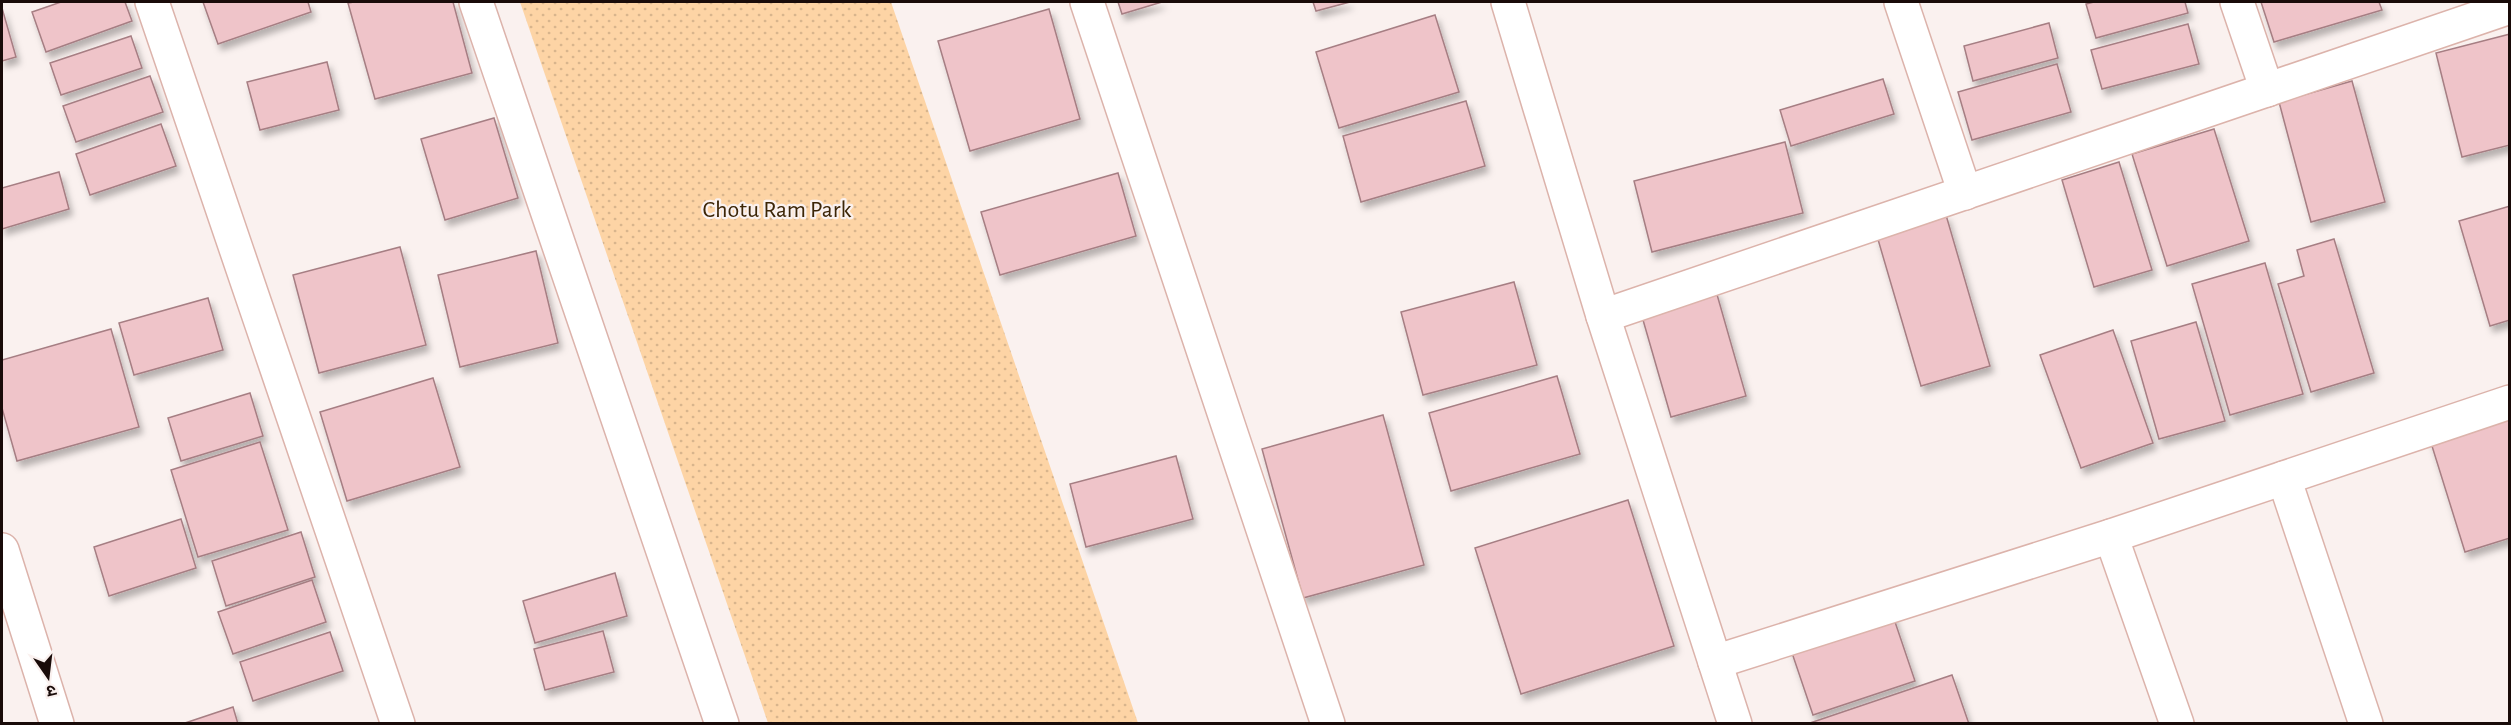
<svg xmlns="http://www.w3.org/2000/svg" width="2511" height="725" viewBox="0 0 2511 725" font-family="'Alegreya Sans','Noto Sans Devanagari',sans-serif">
	<defs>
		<pattern id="park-dots" width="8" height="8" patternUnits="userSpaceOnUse" patternTransform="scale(1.5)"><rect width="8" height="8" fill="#fdd4a5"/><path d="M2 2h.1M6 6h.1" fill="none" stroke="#d8b58d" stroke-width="1.8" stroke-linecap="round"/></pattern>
		<filter id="shadow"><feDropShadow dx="3.5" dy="6" stdDeviation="3" flood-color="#0004"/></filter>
	</defs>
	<rect width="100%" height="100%" fill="#faf1ef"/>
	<path fill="url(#park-dots)" d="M520 2H891L1138 723H768Z"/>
	<g fill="#efc4c9" stroke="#a67e83" stroke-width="1.5" filter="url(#shadow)">
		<path d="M61 2H125L132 21 46 52 32 12Z"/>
		<path d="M203 2H308L311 12 218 44Z"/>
		<path d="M354 2H453L472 73 375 99 348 3Z"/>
		<path d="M1118 2H1162L1122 14Z"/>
		<path d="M1313 2H1350L1316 11Z"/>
		<path d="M2094 2H2185L2188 13 2096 38 2086 4Z"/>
		<path d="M2261 2H2379L2382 10 2274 42Z"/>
		<path d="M2 8 16 57 2 61Z"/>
		<path d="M1049 9 1080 119 970 151 938 41Z"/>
		<path d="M1435 15 1459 92 1339 128 1316 52Z"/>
		<path d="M2049 23 2058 58 1973 81 1964 46Z"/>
		<path d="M2188 24 2199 64 2102 89 2091 50Z"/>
		<path d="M2510 34V145L2462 157 2436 53Z"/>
		<path d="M131 36 142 68 61 95 50 63Z"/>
		<path d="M327 62 339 110 260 130 247 82Z"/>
		<path d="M2057 64 2071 112 1972 140 1958 92Z"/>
		<path d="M150 76 163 112 76 142 63 106Z"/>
		<path d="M1883 79 1894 114 1791 146 1780 110Z"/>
		<path d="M2352 81 2385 202 2311 222 2279 102Z"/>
		<path d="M1466 101 1485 166 1361 202 1343 136Z"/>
		<path d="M494 118 518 198 445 220 421 139Z"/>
		<path d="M161 124 176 166 90 195 76 154Z"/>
		<path d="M2214 129 2249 241 2167 266 2132 154Z"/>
		<path d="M1785 142 1803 213 1652 252 1634 181Z"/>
		<path d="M2119 162 2152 270 2094 287 2062 180Z"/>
		<path d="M59 172 69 209 2 229V188Z"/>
		<path d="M1118 173 1136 236 1000 275 981 212Z"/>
		<path d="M2510 206V320L2490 326 2459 221Z"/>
		<path d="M1946 215 1990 366 1921 386 1877 236Z"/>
		<path d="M2334 239 2374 373 2311 392 2278 284 2304 276 2297 250Z"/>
		<path d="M400 247 426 345 319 373 293 275Z"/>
		<path d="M536 251 558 343 460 367 438 275Z"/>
		<path d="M2265 263 2303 394 2230 415 2192 284Z"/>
		<path d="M1514 282 1537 365 1423 395 1401 312Z"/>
		<path d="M1716 291 1746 396 1671 417 1641 313Z"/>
		<path d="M208 298 223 350 134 375 119 323Z"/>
		<path d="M2196 322 2225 421 2159 439 2131 341Z"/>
		<path d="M111 329 139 427 17 461 2 408V360Z"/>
		<path d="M2113 330 2153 443 2081 468 2040 355Z"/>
		<path d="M1557 376 1580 454 1451 491 1429 413Z"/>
		<path d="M433 378 460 467 347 501 320 412Z"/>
		<path d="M250 393 263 436 181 461 168 418Z"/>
		<path d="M2510 405V538L2465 552 2427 430Z"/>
		<path d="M1383 415 1424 565 1303 598 1262 449Z"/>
		<path d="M260 442 288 530 198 557 171 470Z"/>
		<path d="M1176 456 1193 519 1086 547 1070 484Z"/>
		<path d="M1628 500 1674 646 1521 694 1475 548Z"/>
		<path d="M181 519 196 568 109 596 94 547Z"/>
		<path d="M301 532 315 577 226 606 212 561Z"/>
		<path d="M615 573 627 616 535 643 523 601Z"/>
		<path d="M312 580 326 622 233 654 218 612Z"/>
		<path d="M1892 613 1915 681 1813 715 1790 647Z"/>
		<path d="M603 631 614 672 545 690 534 649Z"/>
		<path d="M330 632 343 671 253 701 240 662Z"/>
		<path d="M1952 675 1969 724H1807Z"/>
		<path d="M233 707 238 724H182Z"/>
	</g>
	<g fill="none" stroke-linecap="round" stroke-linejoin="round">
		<g stroke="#dcb3ab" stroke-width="36">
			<g id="minor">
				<path d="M152 2 398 724"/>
				<path d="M476 2 722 724"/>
				<path d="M1087 2 1328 724"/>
				<path d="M1508 2 1603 316 1735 724"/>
				<path d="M1901 2 1965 193"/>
				<path d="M2237 2 2267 90"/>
				<path d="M1603 316 2510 7"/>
				<path d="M2284 478 2366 724"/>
				<path d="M2111 536 2177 724"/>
				<path d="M2 550 57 724"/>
				<path d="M1715 662 2111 536 2510 402"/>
			</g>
		</g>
		<use href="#minor" stroke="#fff" stroke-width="33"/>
	</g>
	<g text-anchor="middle" stroke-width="4.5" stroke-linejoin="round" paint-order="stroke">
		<g font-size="24" fill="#3c2506" stroke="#faf1ef">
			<text x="777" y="217">Chotu Ram Park</text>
		</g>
	</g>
	<rect width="2511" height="725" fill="none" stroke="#190b09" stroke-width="6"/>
	<g transform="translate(48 677) rotate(166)" stroke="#faf1ef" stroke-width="4.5" paint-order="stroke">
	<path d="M0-4.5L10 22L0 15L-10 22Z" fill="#190b09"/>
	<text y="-9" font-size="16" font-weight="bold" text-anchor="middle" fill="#190b09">उ</text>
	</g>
</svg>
